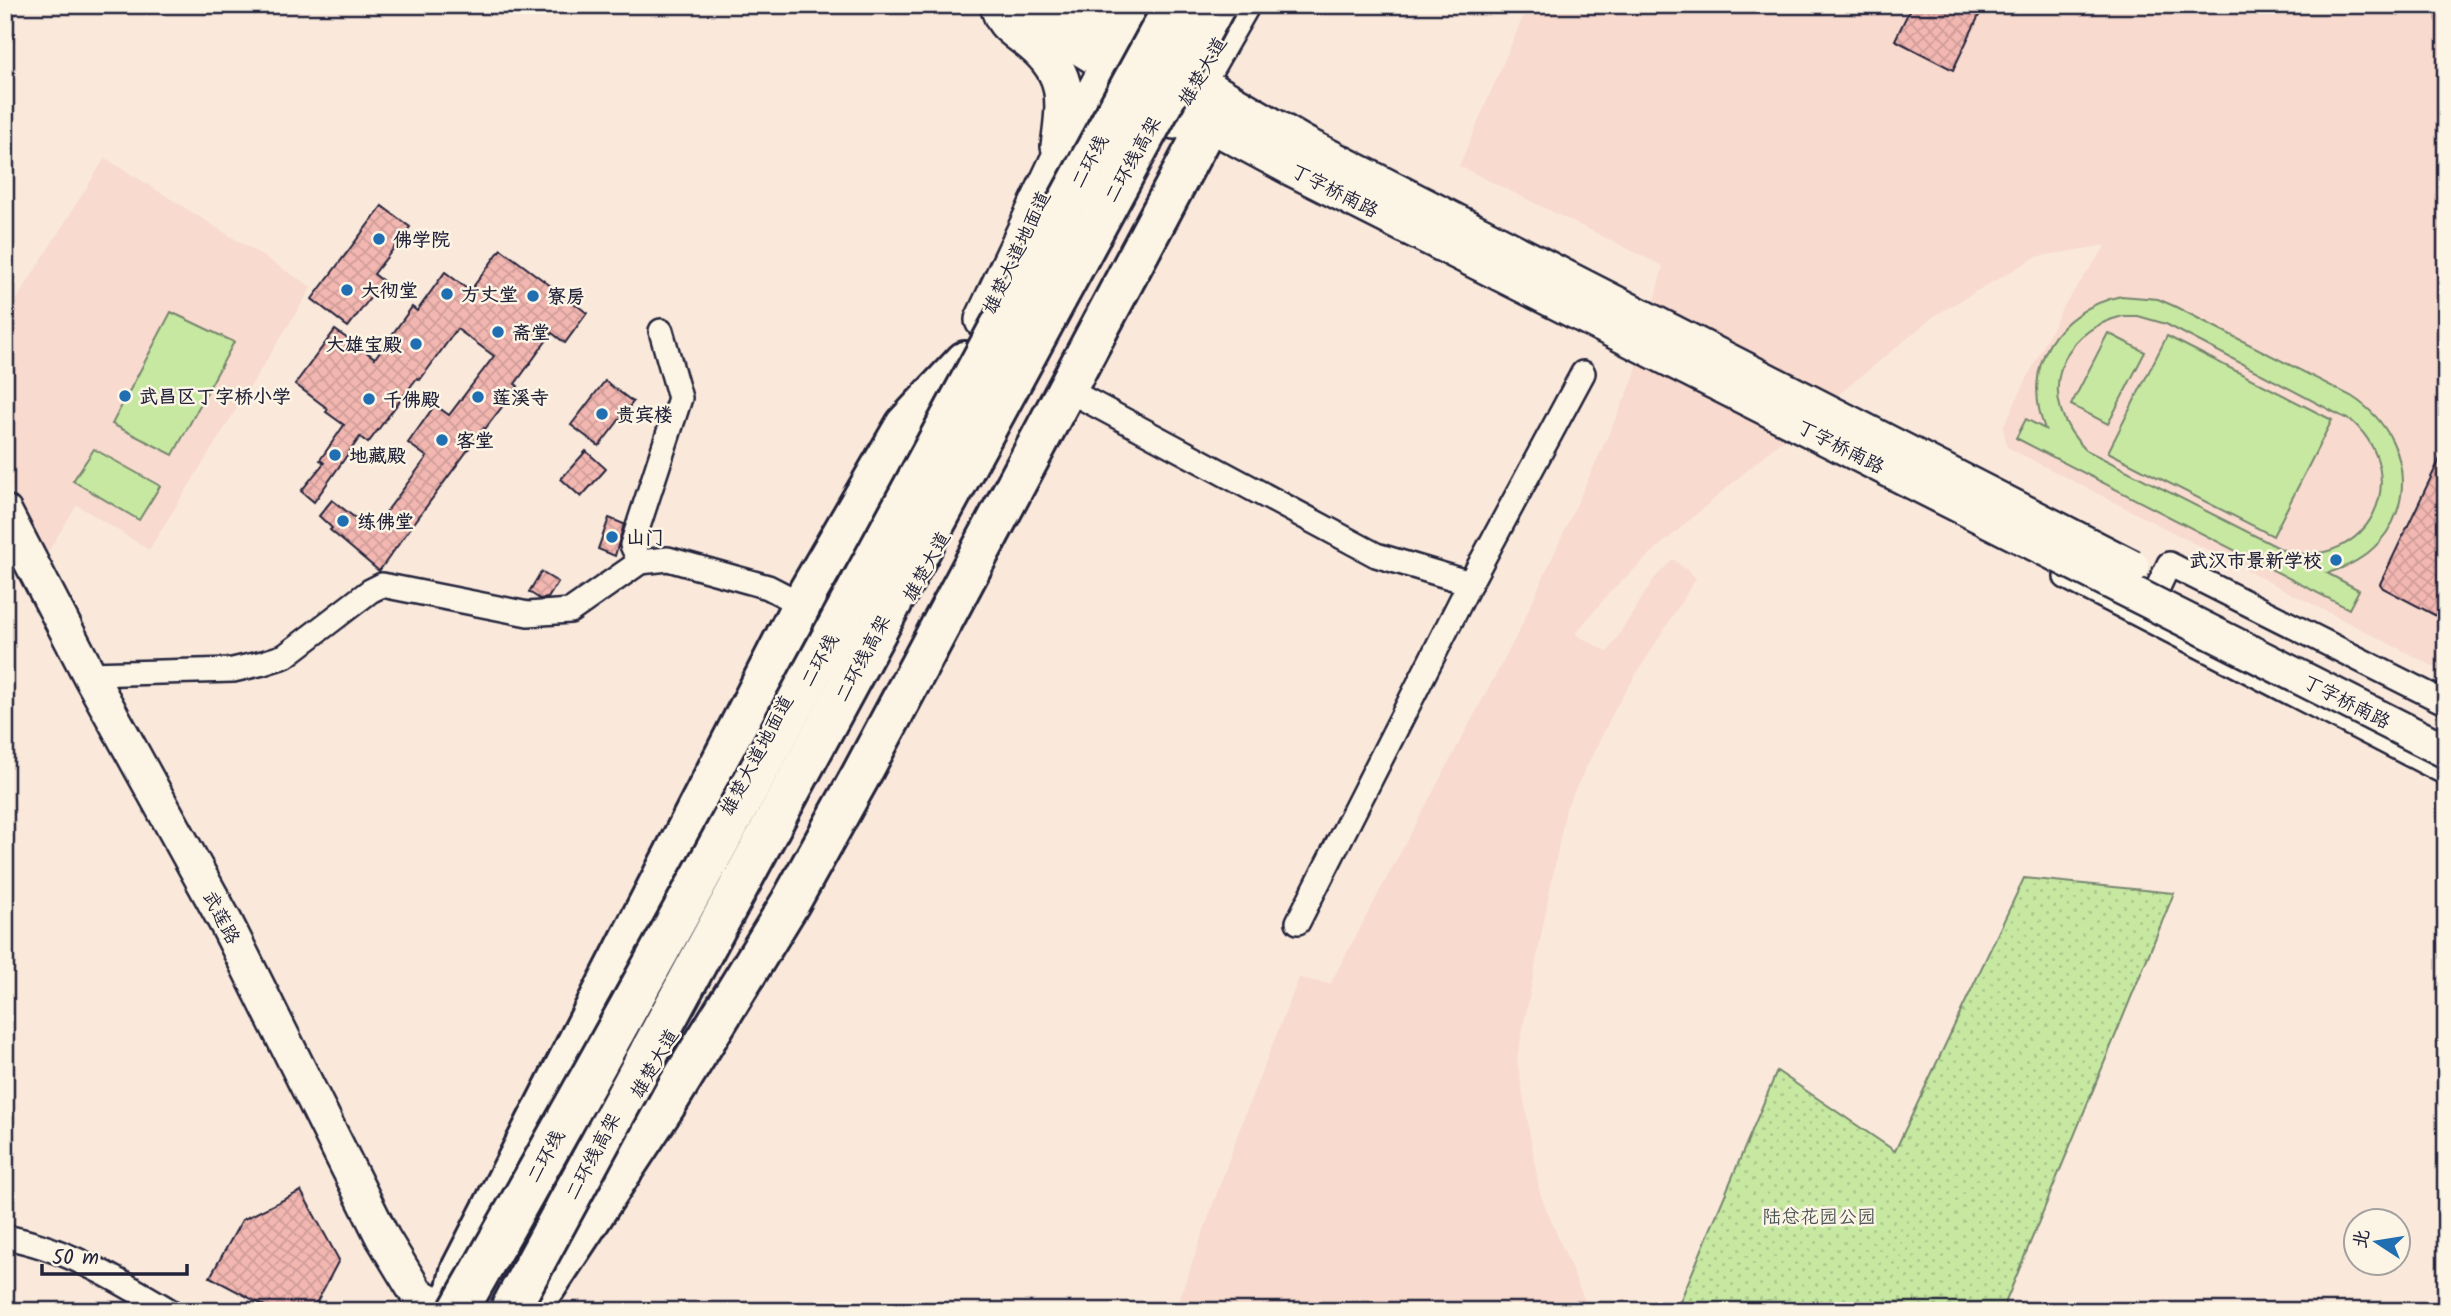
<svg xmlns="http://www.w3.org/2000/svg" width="2451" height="1316" viewBox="0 0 2451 1316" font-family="Kalam,'LXGW WenKai TC',sans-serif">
	<defs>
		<pattern id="grass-dots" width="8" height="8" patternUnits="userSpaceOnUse" patternTransform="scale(1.75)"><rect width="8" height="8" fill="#c7e8a1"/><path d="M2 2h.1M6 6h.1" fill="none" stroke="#abc78c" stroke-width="1.8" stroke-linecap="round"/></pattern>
		<pattern id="building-cross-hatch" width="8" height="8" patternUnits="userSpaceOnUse" patternTransform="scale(1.75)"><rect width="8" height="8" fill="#f3b7b1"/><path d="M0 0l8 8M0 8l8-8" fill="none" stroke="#d09d99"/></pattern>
	</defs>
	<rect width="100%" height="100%" fill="#fae9db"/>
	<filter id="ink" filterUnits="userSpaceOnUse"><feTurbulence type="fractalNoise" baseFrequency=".0143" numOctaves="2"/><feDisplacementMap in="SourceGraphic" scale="14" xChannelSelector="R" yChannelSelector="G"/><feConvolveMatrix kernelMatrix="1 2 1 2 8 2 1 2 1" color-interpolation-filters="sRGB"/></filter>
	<g filter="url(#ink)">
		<g fill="#f8dace">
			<path d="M1528 5H2446V295L2436 342 2446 347V673L2007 447 2003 427 2061 310 2106 245 2036 257 1937 314 1772 449 1656 549 1610 592 1575 634 1608 652 1654 579 1673 559 1696 578 1616 707 1566 808 1517 1059 1540 1194 1589 1311H1175L1248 1106 1299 978 1330 984 1517 635 1631 385 1636 370 1663 266 1459 166Z"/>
			<path d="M105 158 312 287 149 550 77 505 47 553 5 474V318Z"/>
		</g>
		<path fill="url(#grass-dots)" stroke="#74856e" stroke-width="2" d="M2024 878 2174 893 2002 1311H1676L1777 1071 1895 1151Z"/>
		<g fill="#c7e8a1" stroke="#74856e" stroke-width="2" fill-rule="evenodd">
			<path d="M2121 296 2158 299 2174 306 2351 396C2428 445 2416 549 2327 573L2359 590 2349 609 2016 438 2026 419 2045 429C2020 366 2057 310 2121 296ZM2123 316H2138L2166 324 2353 422C2413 478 2369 568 2287 552L2086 450C2036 401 2055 332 2123 316Z"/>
			<path d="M171 312 234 342 173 455 112 424Z"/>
			<path d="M2108 333 2145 352 2108 424 2071 405Z"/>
			<path d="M2167 336 2332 420 2273 536 2108 452Z"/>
			<path d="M94 449 160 486 139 520 73 481Z"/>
		</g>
		<g fill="url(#building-cross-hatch)" stroke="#22223b" stroke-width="2">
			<path d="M1912 5H1984L1953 70 1895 40Z"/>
			<path d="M382 206 410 227 374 274 383 281 348 327 312 299Z"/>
			<path d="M501 249 587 313 565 343 552 333 515 384 518 386 485 429 484 428 379 571 330 530 332 528 319 516 332 500 372 531 427 457 408 443 435 405 449 415 494 356 457 329 420 380 417 378 368 443 360 437 314 502 301 491 324 463 320 460 344 425 326 412 328 409 295 384 335 330 375 358 412 307 417 311 445 272 470 291Z"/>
			<path d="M605 381 633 402 599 446 571 425Z"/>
			<path d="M2446 446V621L2383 588 2380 584Z"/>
			<path d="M586 451 606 469 581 497 561 479Z"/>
			<path d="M609 518 624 524 615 556 598 549Z"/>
			<path d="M541 572 558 582 548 598 540 599 529 592Z"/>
			<path d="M301 1191 339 1260 312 1311H274L210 1277 242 1220Z"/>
		</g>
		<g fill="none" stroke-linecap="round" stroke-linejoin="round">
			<g stroke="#22223b" stroke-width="28">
				<g id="street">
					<path d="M1066 389 1376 555 1470 583"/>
					<path d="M640 562 632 545 680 398 661 331"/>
					<path d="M2066 577 2446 773"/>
					<path d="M2145 615 2169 564 2446 703"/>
					<path d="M89 674 233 670 263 663 285 656 370 591 382 585 528 614 570 611 640 562 668 559 768 587 801 604"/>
					<path d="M1298 922 1470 583 1583 373"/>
					<path d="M5 1237C66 1248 118 1280 170 1311"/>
				</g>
			</g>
			<g stroke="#22223b" stroke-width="38">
				<g id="secondary">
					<path d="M1010 5 1133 81"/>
					<path d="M1068 5 1305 144"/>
					<path d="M1186 112 1292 169"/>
					<path d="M5 512 89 674 226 923 383 1238 417 1294 448 1311"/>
				</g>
			</g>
			<g stroke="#22223b" stroke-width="42">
				<g id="primary">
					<path d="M999 5C1004 24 1011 26 1026 38 1069 70 1067 96 1060 146"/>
					<path d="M1174 120 1240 5"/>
					<path d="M984 320 1058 163 1138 12"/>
				</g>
			</g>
			<g stroke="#22223b" stroke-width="44">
				<g id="highway">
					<path d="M1123 38 1133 5"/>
					<path d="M456 1288 460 1271 504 1185 809 590 905 425 965 361"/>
					<path d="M526 1311 546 1287 666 1105 790 903 861 775 1208 124"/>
				</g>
			</g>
			<use href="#street" stroke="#fcf5e5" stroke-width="23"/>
			<use href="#secondary" stroke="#fcf5e5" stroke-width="33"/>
			<use href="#primary" stroke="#fcf5e5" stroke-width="37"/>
			<use href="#highway" stroke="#fcf5e5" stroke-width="38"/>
			<g stroke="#22223b" stroke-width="38" stroke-linecap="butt">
				<g id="secondary-bridge">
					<path d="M1305 144 2132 567"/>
					<path d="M1292 169 2446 751"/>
				</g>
			</g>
			<g stroke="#22223b" stroke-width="44" stroke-linecap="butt">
				<g id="highway-bridge">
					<path d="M458 1311C704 880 936 441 1174 5"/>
					<path d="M509 1311 1216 5"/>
				</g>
			</g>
			<use href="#secondary-bridge" stroke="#fcf5e5" stroke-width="33"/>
			<use href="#highway-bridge" stroke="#fcf5e5" stroke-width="38"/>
		</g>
	</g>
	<g fill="#1f6fb2" stroke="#fcf5e5" stroke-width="2.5">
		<circle cx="379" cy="239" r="7"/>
		<circle cx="347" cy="290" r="7"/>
		<circle cx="447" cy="294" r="7"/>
		<circle cx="533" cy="296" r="7"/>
		<circle cx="498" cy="332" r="7"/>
		<circle cx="416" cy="344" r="7"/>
		<circle cx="125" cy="396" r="7"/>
		<circle cx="478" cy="397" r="7"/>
		<circle cx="369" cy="399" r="7"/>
		<circle cx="602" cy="414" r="7"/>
		<circle cx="442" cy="440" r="7"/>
		<circle cx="335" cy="455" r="7"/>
		<circle cx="343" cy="521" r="7"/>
		<circle cx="612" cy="537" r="7"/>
		<circle cx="2336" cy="560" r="7"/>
	</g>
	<g text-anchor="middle" stroke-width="5" stroke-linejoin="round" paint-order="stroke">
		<g font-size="19" fill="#22223b" stroke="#fcf5e5">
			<text transform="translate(1202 71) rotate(-60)" y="7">雄楚大道</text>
			<text transform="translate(1132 159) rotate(-61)" y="7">二环线高架</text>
			<text transform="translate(1089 161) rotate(-62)" y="7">二环线</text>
			<text transform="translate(1335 190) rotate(27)" y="7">丁字桥南路</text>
			<text transform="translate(1016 252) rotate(-65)" y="7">雄楚大道地面道</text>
			<text transform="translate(1841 446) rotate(27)" y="7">丁字桥南路</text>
			<text transform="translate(926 566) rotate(-61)" y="7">雄楚大道</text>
			<text transform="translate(862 658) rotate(-62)" y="7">二环线高架</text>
			<text transform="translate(819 660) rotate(-61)" y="7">二环线</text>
			<text transform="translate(2347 701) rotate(27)" y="7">丁字桥南路</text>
			<text transform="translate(756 755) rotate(-62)" y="7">雄楚大道地面道</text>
			<text transform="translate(222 917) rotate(62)" y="7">武莲路</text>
			<text transform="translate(654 1063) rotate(-60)" y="7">雄楚大道</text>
			<text transform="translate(545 1156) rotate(-61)" y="7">二环线</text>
			<text transform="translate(592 1156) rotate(-62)" y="7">二环线高架</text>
		</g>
		<g font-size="19" font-weight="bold" fill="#22223b" stroke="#fcf5e5" text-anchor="start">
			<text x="393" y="246">佛学院</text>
			<text x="361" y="297">大彻堂</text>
			<text x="461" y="301">方丈堂</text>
			<text x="547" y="303">寮房</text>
			<text x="512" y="339">斋堂</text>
			<text x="402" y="351" text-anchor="end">大雄宝殿</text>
			<text x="139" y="403">武昌区丁字桥小学</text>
			<text x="492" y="404">莲溪寺</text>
			<text x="383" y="406">千佛殿</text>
			<text x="616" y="421">贵宾楼</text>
			<text x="456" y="447">客堂</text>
			<text x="349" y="462">地藏殿</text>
			<text x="357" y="528">练佛堂</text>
			<text x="626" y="544">山门</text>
			<text x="2322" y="567" text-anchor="end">武汉市景新学校</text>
		</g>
		<g font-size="19" fill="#4b5454" stroke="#fcf5e5">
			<text x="1819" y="1223">陆总花园公园</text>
		</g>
	</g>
	<rect width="2451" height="1316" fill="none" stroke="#fcf5e5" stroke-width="28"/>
	<rect x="14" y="14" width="2423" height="1288" fill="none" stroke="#22223b" stroke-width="2.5" filter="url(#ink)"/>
	<g transform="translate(2377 1242) rotate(282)"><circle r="33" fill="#fcf5e5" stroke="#a5a1a1" stroke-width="2"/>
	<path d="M0-5L12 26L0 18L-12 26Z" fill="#1f6fb2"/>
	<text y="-10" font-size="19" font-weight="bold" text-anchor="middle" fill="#22223b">北</text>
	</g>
	<path d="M42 1264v10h145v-10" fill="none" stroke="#22223b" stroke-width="3.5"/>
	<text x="52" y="1264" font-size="21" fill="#22223b" stroke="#fcf5e5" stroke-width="5" paint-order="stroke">50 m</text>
</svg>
